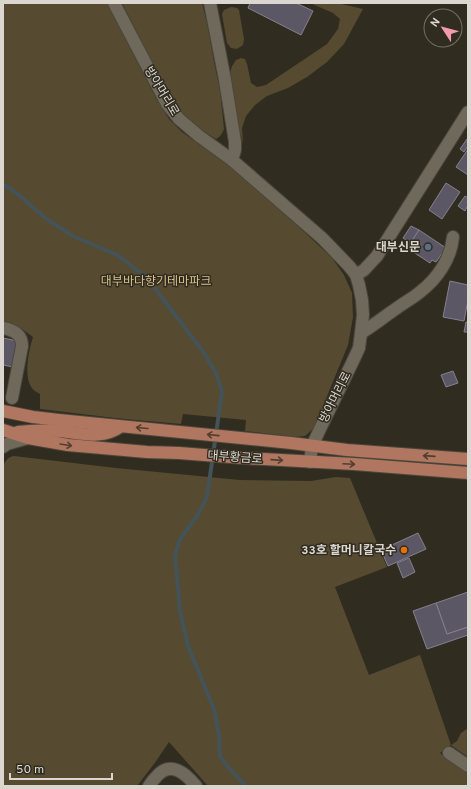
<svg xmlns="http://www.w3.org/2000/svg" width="471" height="789" viewBox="0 0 471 789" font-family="Overpass,'Noto Sans KR',sans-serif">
	<rect width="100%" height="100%" fill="#312c20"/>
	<g fill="#564b30">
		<path d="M3 3H107L157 100 169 119 182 132 204 148 217 155 298 226 332 258 344 275 352 293 353 317 348 345 314 428 305 436 295 437 245 431 246 420 183 414 181 424 115 418 40 409V394C37 392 34 391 32 388 23 376 29 350 33 337L22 329 3 322Z"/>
		<path d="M122 3H202L207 23 215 67 220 90 224 129C222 134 221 136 216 139L202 130 188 119 177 107 156 70Z"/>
		<path d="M310 3H337L363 9 344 44 327 62 307 77 288 88 267 96 255 105 246 116 242 128 243 143 237 121 230 73 232 66 236 60 241 58 245 59 247 64 251 83 257 87 266 85 327 44 338 29 340 19 333 13Z"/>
		<path d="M231 7 237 8 239 10 244 39 243 45 237 49 231 48 227 43 222 14 224 10Z"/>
		<path d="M14 456 116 468 240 480 311 481 336 477 350 478 387 567 335 587 369 675 420 655 451 745 457 741 461 733 468 728V757L451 745 440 753 468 774V786H208L169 742 154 764 137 786H3V466C6 460 8 457 14 456Z"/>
	</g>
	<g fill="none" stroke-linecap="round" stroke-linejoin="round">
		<path stroke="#435358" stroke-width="4" d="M3 184 19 195 45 218 73 236 117 255 146 277 202 350 216 373 222 392 207 497 197 516 180 539 175 555 180 611 188 646 214 709 219 735 220 757 231 770 246 786"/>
	</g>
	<g fill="#5c5764" stroke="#86808e">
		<path d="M250 3H296L313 11 301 35 248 8Z"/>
		<path d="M467 139 468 140V146L464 152 460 149Z"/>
		<path d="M468 149V175L456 167Z"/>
		<path d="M446 183 460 192 442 219 429 210Z"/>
		<path d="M465 196 468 198V205L465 211 458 206Z"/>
		<path d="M411 226 419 230 411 243 403 238Z"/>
		<path d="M419 230 446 248 436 262 432 260 430 263 407 248Z"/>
		<path d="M450 281 468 285V300L464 321 443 317Z"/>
		<path d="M466 322H468V332H464Z"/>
		<path d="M3 338 18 341 13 367 3 365Z"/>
		<path d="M453 371 458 383 446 387 441 375Z"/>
		<path d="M418 533 426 549 388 566 381 550Z"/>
		<path d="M409 558 415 572 403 578 397 563Z"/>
		<path d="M468 592V627L447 634 436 603Z"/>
		<path d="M436 603 447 634 468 627V635L427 649 413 611Z"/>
	</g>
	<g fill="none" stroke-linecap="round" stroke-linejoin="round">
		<g stroke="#4b473d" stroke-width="14">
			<g id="minor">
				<path d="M114 3 167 104 179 119 199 136 232 160 322 238 349 266 356 275 359 285 362 300 363 315 361 333 359 348 353 361 320 429 312 446 310 462"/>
				<path d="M210 3 225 80 235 142V150L232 160"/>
				<path d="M356 275 364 270 377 256 468 112"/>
				<path d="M3 328C14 330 22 334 22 346L12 398"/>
				<path d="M361 333C374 325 385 316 397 308 405 302 413 298 420 292 437 279 451 259 453 237"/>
				<path d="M3 447 7 444 28 438"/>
				<path d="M449 753 468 766"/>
				<path d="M149 786C151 783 154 779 157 776 171 760 186 774 196 786"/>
			</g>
		</g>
		<g stroke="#4b473d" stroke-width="14">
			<g id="major">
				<path d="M3 411 33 417 59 420 291 443 347 450 468 459"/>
				<path d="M3 430 28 438 68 445 147 452 179 453 243 458 354 464 468 473"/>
				<path d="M18 432C32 430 45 430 59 431 80 433 102 440 120 427"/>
			</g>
		</g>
		<use href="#minor" stroke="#6f695c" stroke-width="12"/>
		<use href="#major" stroke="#b0765f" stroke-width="12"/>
	</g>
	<defs><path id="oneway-shaft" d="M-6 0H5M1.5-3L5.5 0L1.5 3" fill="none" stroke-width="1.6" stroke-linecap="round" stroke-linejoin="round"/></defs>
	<g stroke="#513e30">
		<use href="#oneway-shaft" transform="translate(142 428) rotate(-175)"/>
		<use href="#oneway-shaft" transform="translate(213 435) rotate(-174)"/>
		<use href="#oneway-shaft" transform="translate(66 445) rotate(9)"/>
		<use href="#oneway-shaft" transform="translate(429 456) rotate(-176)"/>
		<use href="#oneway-shaft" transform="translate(277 460) rotate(4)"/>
		<use href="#oneway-shaft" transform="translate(349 464) rotate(3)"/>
	</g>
	<circle fill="#5c6f8a" stroke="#312c20" stroke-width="1.5" cx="428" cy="247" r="4"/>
	<circle fill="#e8710a" stroke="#312c20" stroke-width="1.5" cx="404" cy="550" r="4"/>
	<g text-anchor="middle" stroke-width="3" stroke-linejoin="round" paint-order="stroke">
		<g font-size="12" fill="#dbd7d0" stroke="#312c20">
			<text transform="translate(162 91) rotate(59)" y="4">방아머리로</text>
			<text transform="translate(335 397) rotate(-63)" y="4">방아머리로</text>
			<text transform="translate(235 457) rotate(4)" y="4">대부황금로</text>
		</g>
		<g font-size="12" font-weight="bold" fill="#dbd7d0" stroke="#312c20" text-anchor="end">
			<text x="420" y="251">대부신문</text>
			<text x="396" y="554">33호 할머니칼국수</text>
		</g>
		<g font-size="12" fill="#d7c08a" stroke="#312c20">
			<text x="156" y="285">대부바다향기테마파크</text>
		</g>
	</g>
	<rect width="471" height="789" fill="none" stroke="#dbd7d0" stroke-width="8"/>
	<g transform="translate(443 28) rotate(306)"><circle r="19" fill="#312c20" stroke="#757066"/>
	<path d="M0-3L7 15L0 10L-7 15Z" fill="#f29aaf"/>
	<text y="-6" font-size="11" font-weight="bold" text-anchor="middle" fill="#dbd7d0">N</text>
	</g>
	<path d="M10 773v6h102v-6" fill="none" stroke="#dbd7d0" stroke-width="2"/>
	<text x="16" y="773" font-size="12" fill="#dbd7d0" stroke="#312c20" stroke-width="3" paint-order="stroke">50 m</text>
</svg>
